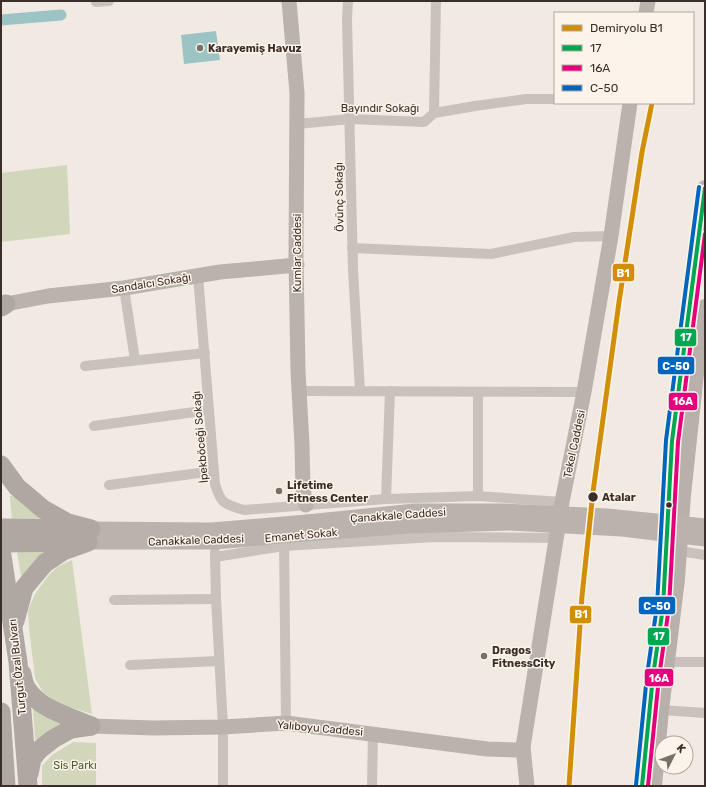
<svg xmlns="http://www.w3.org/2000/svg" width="706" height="787" viewBox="0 0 706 787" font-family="Rubik,sans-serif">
	<rect width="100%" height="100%" fill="#f0eae3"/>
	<g fill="#d2d7bb">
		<path d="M67 165 70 234 1 242V173Z"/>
		<path d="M10 496H13L51 522 12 521Z"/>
		<path d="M18 551H52L22 581 17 552Z"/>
		<path d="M72 560 92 714 59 704 43 692 35 678 29 629 28 610 35 594 48 576 57 567Z"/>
		<path d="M33 709 66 722 39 741 35 739Z"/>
		<path d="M73 742 96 743V786H42V766L52 755Z"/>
	</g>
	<path fill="#9dc4c4" d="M216 31 220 60 184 64 181 35Z"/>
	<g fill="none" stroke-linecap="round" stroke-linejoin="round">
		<path stroke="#9dc4c4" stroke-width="11" d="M1 20 61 15"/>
		<g stroke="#c9c2bc" stroke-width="10">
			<path d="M348 1 347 19 353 270 360 391"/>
			<path d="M96 2 109 1"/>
			<path d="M434 113 436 1"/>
			<path d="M297 124 350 119 424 122 434 113 475 106 526 99H555"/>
			<path d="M352 248 491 254 574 237 611 236"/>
			<path d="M198 276 215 484C221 504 224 504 244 510L386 499 478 496 562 502"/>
			<path d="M124 288 135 360"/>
			<path d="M85 366 205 353"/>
			<path d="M299 391 584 392"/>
			<path d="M478 392V496"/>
			<path d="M94 426 209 410"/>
			<path d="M109 485 214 471"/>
			<path d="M386 499 390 391"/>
			<path d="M284 540 286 723"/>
			<path d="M673 550 705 555"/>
			<path d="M215 552 216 599 223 727V786"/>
			<path d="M215 557 284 546 434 537 556 538"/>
			<path d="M114 600 216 599"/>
			<path d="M661 662H705"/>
			<path d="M130 665 219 661"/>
			<path d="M661 710 705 713"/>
			<path d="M372 786 373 733"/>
		</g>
		<g stroke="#bab2ac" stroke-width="15">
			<path d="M289 1 297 93 296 259 298 371 302 445 303 489 306 505"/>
			<path d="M646 13 648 1"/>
			<path d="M6 304 48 296 124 288 220 272 297 265"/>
			<path d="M91 529 212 530 307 522"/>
			<path d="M88 542H215L305 534"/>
			<path d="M91 726 154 728 223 727 286 723 487 749 518 750 523 747"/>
			<path d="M527 786 523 747 562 502 584 392 611 236 630 103"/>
		</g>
		<g stroke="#b8b0ab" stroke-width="16">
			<path d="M642 786 653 676 663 607 672 441 705 188"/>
			<path d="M654 786 661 710 677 579 683 495 700 336 705 307"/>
		</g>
		<g stroke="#afa8a2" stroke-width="19">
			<path d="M1 307 6 304"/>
			<path d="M1 465 17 487 43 509 68 523 91 529"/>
			<path d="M1 528 75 529"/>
			<path d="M1 543 78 542"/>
			<path d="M1 549 18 662 28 786"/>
			<path d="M15 621 24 588 45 563 63 551 88 542"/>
			<path d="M22 674C23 679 24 685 27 689 41 710 69 716 91 726"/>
			<path d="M1 712 6 786"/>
			<path d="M29 774 32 759 39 750 53 739 71 729 91 726"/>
		</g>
		<g stroke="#bab2ac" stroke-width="15">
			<path d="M307 522 415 511H503L607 516 705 526"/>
			<path d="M305 534 411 526 510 523 622 529 705 539"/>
		</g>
		<g stroke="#fcf4eb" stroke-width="7">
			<path id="bus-1" d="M642 786 653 676 663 607 672 441 705 188"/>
		</g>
		<g stroke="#fcf4eb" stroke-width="7">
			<path id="bus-2" d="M648 786 659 677 669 607 678 442 705 234"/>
		</g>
		<g stroke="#fcf4eb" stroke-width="7">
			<path id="bus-3" d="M636 785 647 675 657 606 666 440 699 187"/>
		</g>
		<use href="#bus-1" stroke="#00a651" stroke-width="4"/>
		<use href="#bus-2" stroke="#e5007d" stroke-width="4"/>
		<use href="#bus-3" stroke="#0065bd" stroke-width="4"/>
		<g stroke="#fcf4eb" stroke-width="8">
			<path id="rail-1" d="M569 786 582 596 593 492 619 302 642 152 652 103"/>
		</g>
		<use href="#rail-1" stroke="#d18e08" stroke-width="5"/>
	</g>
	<g fill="#7a706a" stroke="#fcf4eb" stroke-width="1.5">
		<circle cx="200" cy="48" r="4"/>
		<circle cx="279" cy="491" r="4"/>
		<circle cx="484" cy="656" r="4"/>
	</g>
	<g fill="#3b2e29" stroke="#fcf4eb" stroke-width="1.5">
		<circle cx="593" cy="497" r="5.5"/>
		<circle cx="669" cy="505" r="3.5"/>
	</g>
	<g text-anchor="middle" stroke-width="3" stroke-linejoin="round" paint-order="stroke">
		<g font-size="11" font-weight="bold" fill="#3b2e29" stroke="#fcf4eb" text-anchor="start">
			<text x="208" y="52">Karayemiş Havuz</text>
			<text x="287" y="489">Lifetime<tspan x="287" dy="13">Fitness Center</tspan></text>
			<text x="492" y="654">Dragos<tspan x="492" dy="13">FitnessCity</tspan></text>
		</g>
		<g font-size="11" fill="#3b2e29" stroke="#fcf4eb">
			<text x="380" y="112">Bayındır Sokağı</text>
			<text transform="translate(339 197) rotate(-91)" y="4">Övünç Sokağı</text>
			<text transform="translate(297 253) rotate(-90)" y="4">Kumlar Caddesi</text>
			<text transform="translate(151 283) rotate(-9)" y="4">Sandalcı Sokağı</text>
			<text transform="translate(200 437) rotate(-95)" y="4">İpekböceği Sokağı</text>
			<text transform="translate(574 444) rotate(-78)" y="4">Tekel Caddesi</text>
			<text transform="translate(398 515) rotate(-4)" y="4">Çanakkale Caddesi</text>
			<text transform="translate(301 535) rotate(-5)" y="4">Emanet Sokak</text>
			<text transform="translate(196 540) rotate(-2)" y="4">Canakkale Caddesi</text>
			<text transform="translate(17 667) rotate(-96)" y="4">Turgut Özal Bulvarı</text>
			<text transform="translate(320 728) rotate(5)" y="4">Yalıboyu Caddesi</text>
		</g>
		<g font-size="11" font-weight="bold" fill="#3b2e29" stroke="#fcf4eb" text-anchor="start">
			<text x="602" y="501">Atalar</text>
		</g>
		<g font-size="11" fill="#4a5d29" stroke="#fcf4eb">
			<text x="75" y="769">Sis Parkı</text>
		</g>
	</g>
	<g stroke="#fcf4eb" stroke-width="1.5">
		<rect x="612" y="263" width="23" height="19" rx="4" fill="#d18e08"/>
		<rect x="674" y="328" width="23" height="19" rx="4" fill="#00a651"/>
		<rect x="657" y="356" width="38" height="19" rx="4" fill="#0065bd"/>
		<rect x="668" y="392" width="30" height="19" rx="4" fill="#e5007d"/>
		<rect x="638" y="596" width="38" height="19" rx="4" fill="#0065bd"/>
		<rect x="569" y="605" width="23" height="19" rx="4" fill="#d18e08"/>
		<rect x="647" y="627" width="23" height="19" rx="4" fill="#00a651"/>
		<rect x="644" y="668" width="30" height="19" rx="4" fill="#e5007d"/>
	</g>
	<g font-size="11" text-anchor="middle" font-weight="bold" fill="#fff">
		<text x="623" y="277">B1</text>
		<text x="686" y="341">17</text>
		<text x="676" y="370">C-50</text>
		<text x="683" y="405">16A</text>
		<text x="657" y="610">C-50</text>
		<text x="581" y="618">B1</text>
		<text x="659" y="640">17</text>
		<text x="659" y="682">16A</text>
	</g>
	<rect width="706" height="787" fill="none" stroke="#3b2e29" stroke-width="4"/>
	<rect x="554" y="12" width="140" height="92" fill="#fcf4eb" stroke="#afa59d"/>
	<rect x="562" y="25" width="20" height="6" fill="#d18e08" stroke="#afa59d"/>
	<text x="590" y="32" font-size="12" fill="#3b2e29">Demiryolu B1</text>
	<rect x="562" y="45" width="20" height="6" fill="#00a651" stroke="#afa59d"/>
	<text x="590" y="52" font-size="12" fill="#3b2e29">17</text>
	<rect x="562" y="65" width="20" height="6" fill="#e5007d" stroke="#afa59d"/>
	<text x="590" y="72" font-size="12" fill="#3b2e29">16A</text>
	<rect x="562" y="85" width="20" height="6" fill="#0065bd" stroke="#afa59d"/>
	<text x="590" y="92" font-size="12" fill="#3b2e29">C-50</text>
	<g transform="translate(674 755) rotate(48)"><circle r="19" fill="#fcf4eb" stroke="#afa59d"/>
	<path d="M0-3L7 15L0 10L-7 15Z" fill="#7a706a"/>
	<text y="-6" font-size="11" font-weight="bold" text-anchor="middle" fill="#3b2e29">K</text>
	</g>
</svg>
